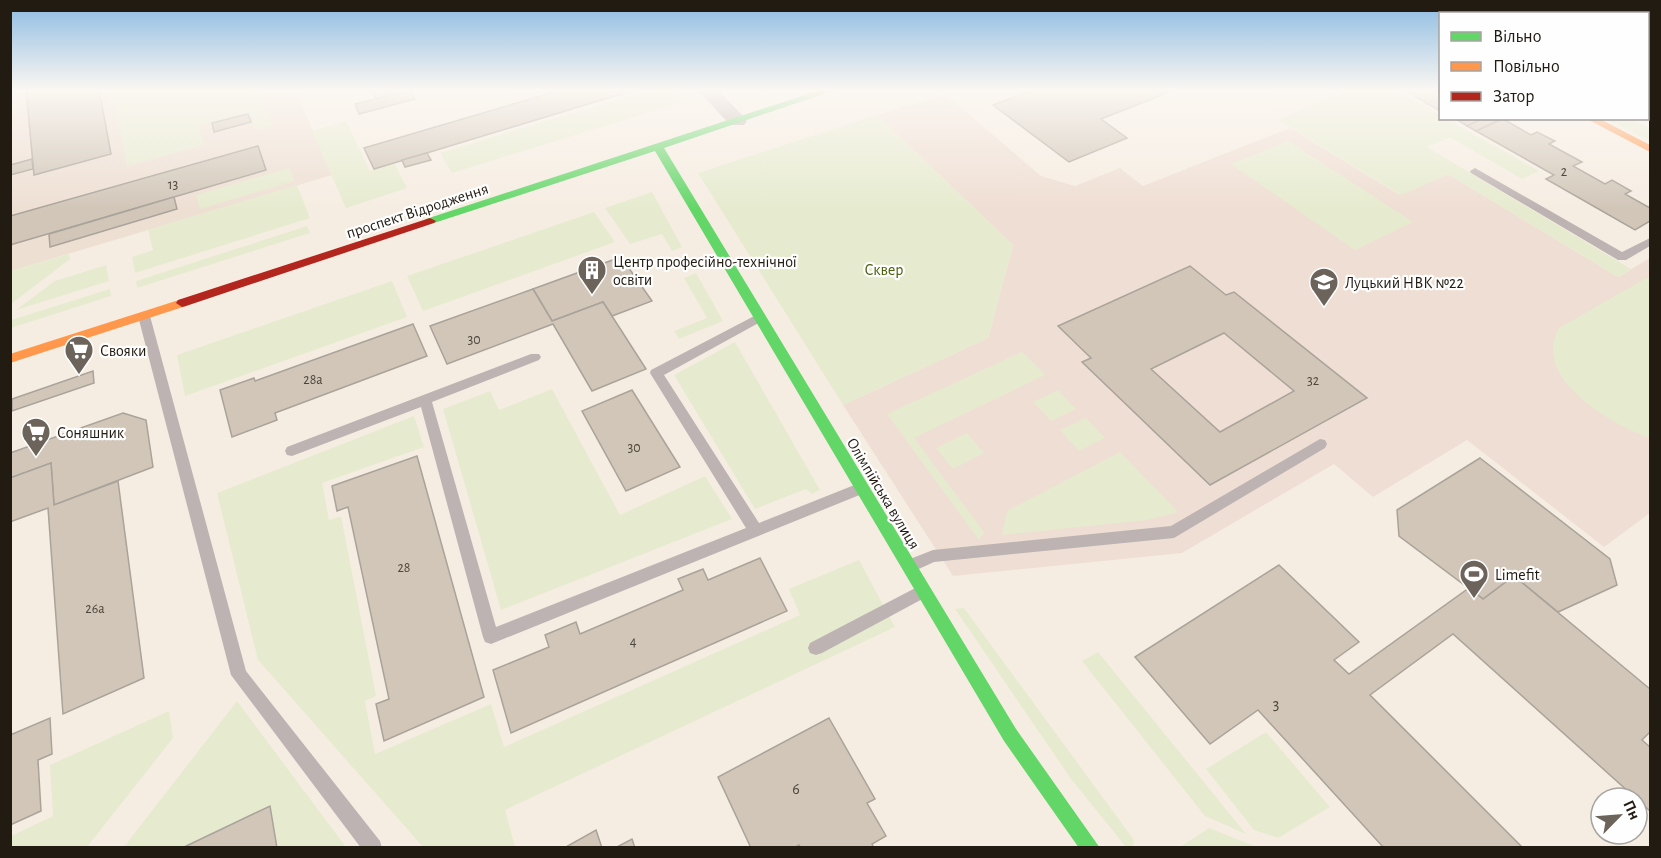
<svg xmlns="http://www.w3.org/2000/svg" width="1661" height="858" viewBox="0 0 1661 858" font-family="'Alegreya Sans',sans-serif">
	<rect width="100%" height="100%" fill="#f6ede2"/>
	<path fill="#efded3" d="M945 94 1041 176 1075 186 1120 168 1143 186 1290 128 1400 195 1448 174 1618 277 1650 258V513L1604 547 1467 440 1373 497 1334 464 1182 553 953 576 843 405 988 338 1013 245 877 115Z"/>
	<path fill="#eedfd3" d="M11 89H295L332 175 11 271Z"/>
	<g fill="#e6ebcf">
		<path d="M112 89H257L273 125 256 130 249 112 198 126 204 145 127 166Z"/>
		<path d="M652 89H671L682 102 452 173 440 153Z"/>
		<path d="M1348 89H1395L1440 115V118L1447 119 1539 171 1522 179 1450 137 1427 147 1631 269 1618 277 1448 174 1401 195 1278 120Z"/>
		<path d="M877 115 1013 245 988 338 843 405 698 173Z"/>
		<path d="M1605 119H1630L1650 128V141Z"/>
		<path d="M346 121 370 171 395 164 407 188 346 208 312 131Z"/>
		<path d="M1288 141 1413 222 1355 250 1231 164Z"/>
		<path d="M290 168 294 181 200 209 196 195Z"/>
		<path d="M297 185 310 218 135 273 132 257 153 250 148 230Z"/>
		<path d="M652 192 682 247 672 251 662 234 630 244 605 208Z"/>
		<path d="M594 212 615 242 423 311 407 276Z"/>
		<path d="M307 226 310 233 137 288 136 281Z"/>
		<path d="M69 254 70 259 11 304V271Z"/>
		<path d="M106 265 109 281 16 310 55 281Z"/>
		<path d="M696 273 723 321 679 339 674 331 707 318 684 278Z"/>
		<path d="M1650 276V438C1612 425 1530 378 1559 328Z"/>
		<path d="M392 281 407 317 185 396 177 355Z"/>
		<path d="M110 289 111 296 11 328V320Z"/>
		<path d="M735 342 820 490 812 494 806 489 755 509 674 375Z"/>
		<path d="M1022 352 1045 375 914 438 984 532 979 540 887 414Z"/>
		<path d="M552 389 620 515 705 476 732 519 501 610 443 409 490 391 499 410Z"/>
		<path d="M1058 390 1076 409 1051 421 1033 402Z"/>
		<path d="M414 416 424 447 322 483 329 520 341 516 376 696 365 701 375 754 491 704 504 747 800 615 789 589 859 560 895 627 505 810 515 847H423L258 660 217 493Z"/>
		<path d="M1086 418 1105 438 1079 451 1060 430Z"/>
		<path d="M967 433 984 453 953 469 936 448Z"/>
		<path d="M1120 452 1178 512 1147 520 1002 535 1007 511Z"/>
		<path d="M964 608 1134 840 1133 847H1126L1071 779 955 609Z"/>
		<path d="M1098 652 1246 834 1205 816 1082 661Z"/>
		<path d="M237 701 346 847 123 848Z"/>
		<path d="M169 711 173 738 87 847H11V836L53 816 50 765Z"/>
		<path d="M1266 732 1330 807 1278 838 1254 830 1206 769Z"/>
		<path d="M1209 828 1257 847H1180Z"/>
	</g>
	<g fill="#d1c6b8" stroke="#aaa39a" stroke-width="1.5" fill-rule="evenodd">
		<path d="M26 89H99L111 154 34 175Z"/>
		<path d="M371 89H412L376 99Z"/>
		<path d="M564 89H638L374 169 364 148Z"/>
		<path d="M1035 89H1177L1101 119 1127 138 1069 162 993 105Z"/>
		<path d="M1402 89H1440V111Z"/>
		<path d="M410 90 415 99 359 114 355 104Z"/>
		<path d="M248 114 251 122 214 132 212 123Z"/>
		<path d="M1454 118H1484L1467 126Z"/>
		<path d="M1484 118H1504L1476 131 1467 126Z"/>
		<path d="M1503 119 1531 135 1537 132 1555 141 1549 144 1582 162 1573 166 1605 184 1612 180 1631 191 1625 194 1650 208V221L1635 230 1546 179 1554 175 1476 131Z"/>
		<path d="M258 146 266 170 10 245V216Z"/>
		<path d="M427 153 431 160 405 167 402 160Z"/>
		<path d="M32 159 33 169 10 175V165Z"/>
		<path d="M174 197 177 209 50 247 49 234Z"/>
		<path d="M621 257 652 301 612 316 603 302 552 321 533 289Z"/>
		<path d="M1190 266 1226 295 1234 292 1367 398 1210 485 1082 362 1091 358 1058 326ZM1224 333 1294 391 1220 432 1151 369Z"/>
		<path d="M533 289 552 321 603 302 646 369 592 391 553 324 447 364 430 326Z"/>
		<path d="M413 324 427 356 275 413 277 420 232 437 220 390 254 378 255 381Z"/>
		<path d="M93 371 94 383 12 411V399Z"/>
		<path d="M632 390 680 467 626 491 582 411Z"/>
		<path d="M123 413 146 420 153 467 54 505 51 463 10 478V453Z"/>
		<path d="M417 456 484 697 384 741 376 704 389 699 348 507 337 511 332 486Z"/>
		<path d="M1480 458 1610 559 1617 585 1558 612 1514 576 1483 599 1399 536 1397 510Z"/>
		<path d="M51 463 54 505 118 481 144 678 63 714 48 508 10 522V478Z"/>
		<path d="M760 558 787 611 511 733 493 670 549 647 545 635 576 622 580 634 683 590 678 579 703 569 708 580Z"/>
		<path d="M1279 565 1359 642 1334 660 1349 674 1469 588 1483 599 1514 576 1650 689V732L1642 740 1650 747V811L1453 634 1370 695 1523 848H1384L1258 710 1210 744 1135 657Z"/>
		<path d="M50 718 52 754 38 760 41 811 10 825V735Z"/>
		<path d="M829 718 875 799 867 803 886 836 872 844 874 848H801L799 845 794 848H751L718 777Z"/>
		<path d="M270 806 277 848H182Z"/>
		<path d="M596 830 602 848H564Z"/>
		<path d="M632 839 635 848H615Z"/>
	</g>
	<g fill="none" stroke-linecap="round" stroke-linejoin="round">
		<g fill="#bdb3b2" fill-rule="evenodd">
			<path d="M1475 168 1622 252 1650 238V246L1626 260H1618L1471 173 1470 171Z"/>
			<path d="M144 312 150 316 246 671 380 841 382 848H361L231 675 138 316Z"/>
			<path d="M760 313 764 314 766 317 764 320 664 375 759 523 862 482 867 484 869 488 867 492 491 644 485 642 483 637 421 407 292 456 287 455 285 451 287 447 531 354H539L541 357 539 360 432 402 496 627 746 528 650 373 651 370Z"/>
			<path d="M1320 439 1325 440 1327 444 1325 448 1174 538 934 562 910 573 905 571 902 566 905 561 933 550 1171 526Z"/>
			<path d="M923 584 928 586 931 591 928 596 822 653 816 655 810 653 808 648 810 643Z"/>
		</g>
		<path fill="#bdb3b2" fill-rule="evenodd" d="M697 89H717L744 117 747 121 744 125H730Z"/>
		<path fill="#63d668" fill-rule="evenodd" d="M823 89H838L664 148 1016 729 1100 848H1079L1004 741 655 151 434 223H426L424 221 426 219Z"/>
		<g fill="#ff974d" fill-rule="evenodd">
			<path d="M1585 118H1598L1650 145V152Z"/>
			<path d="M182 299 188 303 186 306 10 363V354Z"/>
		</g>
		<path fill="#b3261e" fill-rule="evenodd" d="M430 218 436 221 434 223 186 306 182 307 176 303 178 300Z"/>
	</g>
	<linearGradient id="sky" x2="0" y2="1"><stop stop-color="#8bbbe2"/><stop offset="0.43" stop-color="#fbf7f2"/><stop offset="1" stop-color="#fbf7f2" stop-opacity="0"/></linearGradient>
	<rect width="1661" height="209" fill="url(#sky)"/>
	<defs>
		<g id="building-pin" transform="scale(1.5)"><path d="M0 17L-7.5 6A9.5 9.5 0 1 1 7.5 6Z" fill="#6c645b" stroke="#fefefe"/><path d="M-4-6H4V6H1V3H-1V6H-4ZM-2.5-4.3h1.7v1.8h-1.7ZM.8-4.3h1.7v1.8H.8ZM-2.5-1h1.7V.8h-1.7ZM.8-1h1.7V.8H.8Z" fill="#fff"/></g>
		<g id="school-pin" transform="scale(1.5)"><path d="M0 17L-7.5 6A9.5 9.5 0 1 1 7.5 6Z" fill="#6c645b" stroke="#fefefe"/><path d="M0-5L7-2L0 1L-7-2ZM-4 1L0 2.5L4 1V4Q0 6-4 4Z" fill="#fff"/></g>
		<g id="supermarket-pin" transform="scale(1.5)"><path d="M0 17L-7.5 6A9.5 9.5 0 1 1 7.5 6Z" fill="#6c645b" stroke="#fefefe"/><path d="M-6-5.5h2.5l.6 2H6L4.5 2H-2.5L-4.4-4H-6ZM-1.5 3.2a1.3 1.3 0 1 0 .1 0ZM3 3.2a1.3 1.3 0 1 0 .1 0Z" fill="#fff"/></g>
		<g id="stadium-pin" transform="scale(1.5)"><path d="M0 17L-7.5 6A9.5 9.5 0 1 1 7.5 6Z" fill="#6c645b" stroke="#fefefe"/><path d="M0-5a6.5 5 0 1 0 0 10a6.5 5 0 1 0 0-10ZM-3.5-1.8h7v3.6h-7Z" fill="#fff"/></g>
	</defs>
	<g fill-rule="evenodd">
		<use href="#building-pin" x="592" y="270"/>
		<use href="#school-pin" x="1324" y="282"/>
		<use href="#supermarket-pin" x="79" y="350"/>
		<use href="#supermarket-pin" x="36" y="432"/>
		<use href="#stadium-pin" x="1474" y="574"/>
	</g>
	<g text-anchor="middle" stroke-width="4.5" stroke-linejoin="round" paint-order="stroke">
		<g font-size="14" fill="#4e463c">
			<text x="1564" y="176">2</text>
			<text x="173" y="189">13</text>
			<text x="474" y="344">30</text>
			<text x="313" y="384">28а</text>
			<text x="1313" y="385">32</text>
			<text x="634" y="452">30</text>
			<text x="404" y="572">28</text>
			<text x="95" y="613">26а</text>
			<text x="633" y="646">4</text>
		</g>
		<g font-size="16" fill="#221b12" stroke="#fefefe">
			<text transform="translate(417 210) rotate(-18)" y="6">проспект Відродження</text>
			<text transform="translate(884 493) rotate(59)" y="6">Олімпійська вулиця</text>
		</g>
		<g font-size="16" fill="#221b12" stroke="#fefefe" text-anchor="start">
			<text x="613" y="267">Центр професійно-технічної<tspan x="613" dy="18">освіти</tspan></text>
			<text x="1345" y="288">Луцький НВК №22</text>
			<text x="100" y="356">Свояки</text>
			<text x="57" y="438">Соняшник</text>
			<text x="1495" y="580">Limefit</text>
		</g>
		<g font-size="16" fill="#48600c" stroke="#fefefe">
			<text x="884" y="275">Сквер</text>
		</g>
		<g font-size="16" fill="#4e463c">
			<text x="1276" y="709">3</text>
			<text x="796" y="794">6</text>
		</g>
	</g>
	<rect width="1661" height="858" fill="none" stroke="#221b12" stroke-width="24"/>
	<rect x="1439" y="12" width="210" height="108" fill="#fefefe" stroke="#a6a3a0" stroke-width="1.5"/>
	<rect x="1451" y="32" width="30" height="9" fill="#63d668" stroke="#a6a3a0" stroke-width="1.5"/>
	<text x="1493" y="42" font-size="18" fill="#221b12">Вільно</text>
	<rect x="1451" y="62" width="30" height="9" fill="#ff974d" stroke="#a6a3a0" stroke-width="1.5"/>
	<text x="1493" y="72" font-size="18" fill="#221b12">Повільно</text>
	<rect x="1451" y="92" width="30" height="9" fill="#b3261e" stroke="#a6a3a0" stroke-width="1.5"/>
	<text x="1493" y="102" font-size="18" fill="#221b12">Затор</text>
	<g transform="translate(1619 816) rotate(65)"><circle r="28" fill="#fefefe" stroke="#a6a3a0" stroke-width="1.5"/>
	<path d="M0-4.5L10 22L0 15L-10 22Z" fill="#6c645b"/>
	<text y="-9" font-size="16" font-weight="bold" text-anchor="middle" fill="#221b12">Пн</text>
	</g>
</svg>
